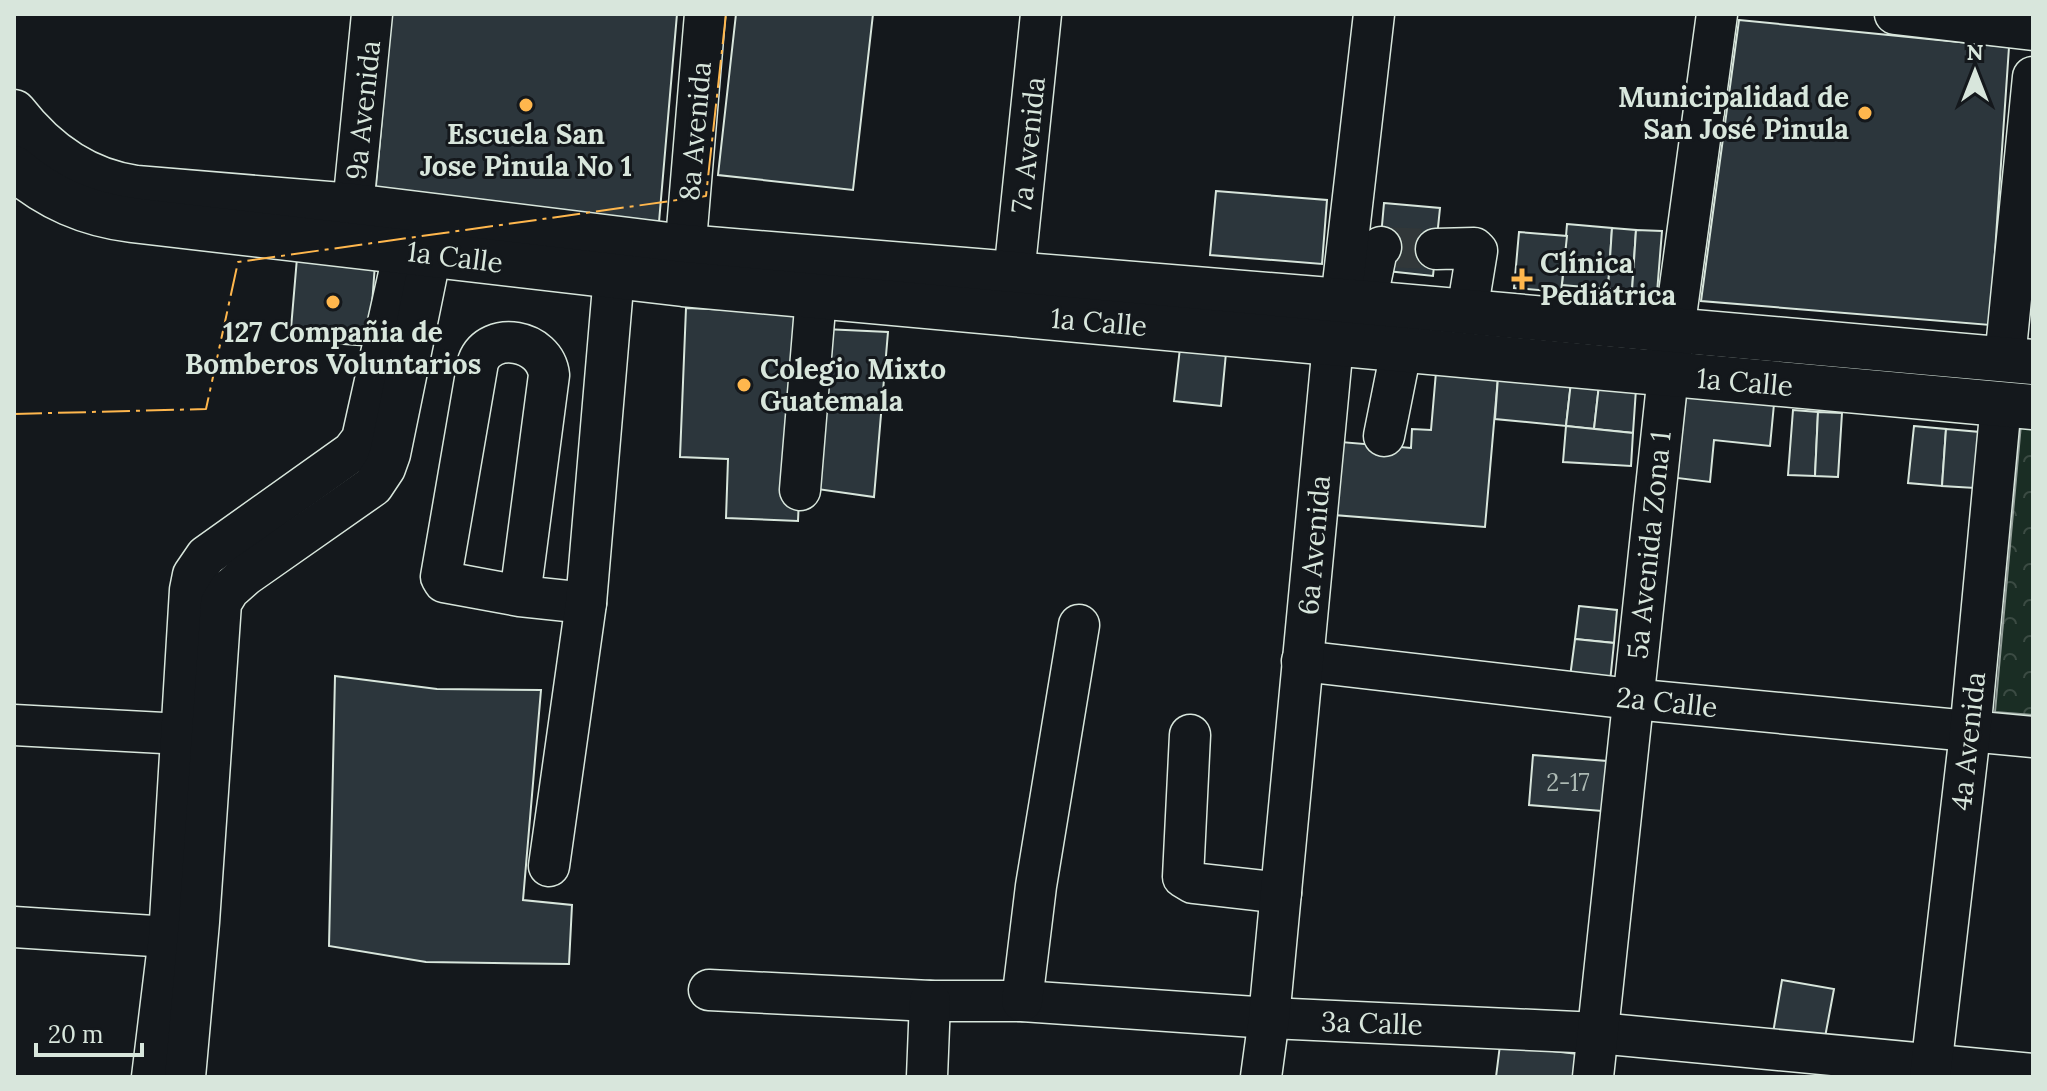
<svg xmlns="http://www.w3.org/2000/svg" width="2047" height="1091" viewBox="0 0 2047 1091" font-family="Lora,serif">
	<defs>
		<pattern id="forest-crowns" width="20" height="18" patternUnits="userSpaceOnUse" patternTransform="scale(2)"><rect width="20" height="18" fill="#1a2d24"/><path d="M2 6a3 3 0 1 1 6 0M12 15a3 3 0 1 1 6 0" fill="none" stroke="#3b4b43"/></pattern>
	</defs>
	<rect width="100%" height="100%" fill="#14181c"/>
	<path fill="url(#forest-crowns)" stroke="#939e99" stroke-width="2" d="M2021 424 2033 425V715L1995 712Z"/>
	<g fill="#2c363c" stroke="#d8e6dc" stroke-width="2">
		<path d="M391 14H677L659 222 375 197Z"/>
		<path d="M736 14H873L853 190 718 175Z"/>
		<path d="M1739 20 2009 47 1990 325 1701 301Z"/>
		<path d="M1216 191 1327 200 1322 264 1210 255Z"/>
		<path d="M1384 203 1440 208 1433 276 1378 270Z"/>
		<path d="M1567 224 1612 228 1608 289 1562 285Z"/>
		<path d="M1612 228 1636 230 1632 291 1608 289Z"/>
		<path d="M1636 230 1662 231 1657 293 1632 291Z"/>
		<path d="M1519 232 1567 236 1561 292 1514 288Z"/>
		<path d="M297 258 375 264 369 346 290 340Z"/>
		<path d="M686 308 807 313 798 521 726 518 728 459 680 457Z"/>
		<path d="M824 329 888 332 874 497 810 488Z"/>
		<path d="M1180 348 1226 353 1221 406 1174 401Z"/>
		<path d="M1436 372 1498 377 1485 527 1334 515 1341 442 1411 448 1412 429 1431 430Z"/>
		<path d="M1498 377 1571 382 1566 426 1495 419Z"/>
		<path d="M1571 382 1599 385 1594 429 1566 426Z"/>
		<path d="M1599 385 1636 389 1633 433 1594 429Z"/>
		<path d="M1686 395 1774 404 1770 446 1714 440 1710 482 1677 478Z"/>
		<path d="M1793 410 1818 412 1815 476 1788 475Z"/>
		<path d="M1818 412 1842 413 1838 477 1815 476Z"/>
		<path d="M1566 426 1633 433 1631 466 1563 462Z"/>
		<path d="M1914 426 1946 429 1942 486 1908 483Z"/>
		<path d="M1946 429 1980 432 1975 488 1942 486Z"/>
		<path d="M1579 606 1617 610 1614 643 1575 639Z"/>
		<path d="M1575 639 1614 643 1610 682 1570 677Z"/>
		<path d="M335 676 437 689 541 690 523 900 572 905 569 964 426 962 329 946Z"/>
		<path d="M1533 755 1607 761 1602 811 1529 805Z"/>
		<path d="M1782 980 1834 989 1823 1048 1772 1039Z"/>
		<path d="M1500 1045 1578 1054 1575 1077H1496Z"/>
	</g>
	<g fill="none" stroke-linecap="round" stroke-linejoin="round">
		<path stroke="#313739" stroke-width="40" stroke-dasharray="40 20" stroke-linecap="butt" d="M1381 247 1436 249"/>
		<g stroke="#d8e6dc" stroke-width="43">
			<g id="minor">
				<path d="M1895 14 2033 30"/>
				<path d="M353 206 372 14"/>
				<path d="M1436 249 1474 248 1477 251 1467 312"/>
				<path d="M1014 275 1041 14"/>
				<path d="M683 277 705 14"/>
				<path d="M1366 303 1377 250 1381 247"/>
				<path d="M2005 359 2033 77"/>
				<path d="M1384 436 1401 351"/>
				<path d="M800 490 816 296"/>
				<path d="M520 596 549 375C545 339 490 330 478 362L441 577 444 582 520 596 586 603"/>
				<path d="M1302 661 1632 699 2033 737"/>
				<path d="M14 725 182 734"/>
				<path d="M1190 735 1183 877 1193 883 1281 893"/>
				<path d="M549 866 586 603 614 275"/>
				<path d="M14 927 169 937 193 942"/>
				<path d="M709 990 930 1001H1022L1269 1018 1598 1033 2033 1074"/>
				<path d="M1022 1001 1036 886 1079 625"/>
				<path d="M152 1077 169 937 190 590 193 575 206 556 352 452 362 439 404 251"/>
				<path d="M185 1077 199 922 221 603 229 590 246 575 373 486 385 468 390 454 431 254"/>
				<path d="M927 1077 930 1001"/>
				<path d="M1261 1077 1269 1018 1333 344 1341 301 1374 14"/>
				<path d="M1593 1077 1668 375 1717 14"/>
				<path d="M1930 1077 1970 733 2001 404"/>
			</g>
		</g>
		<g stroke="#d8e6dc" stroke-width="47">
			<g id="major">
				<path d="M14 112C45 152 86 181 136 188L353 206 685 247 1366 303 2033 362"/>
				<path d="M14 168C49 198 86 214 132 220L683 284 2033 407"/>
			</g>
		</g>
		<use href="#minor" stroke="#14181c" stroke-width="40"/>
		<use href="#major" stroke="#14181c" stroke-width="44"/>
		<path stroke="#ffb74d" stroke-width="2" stroke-dasharray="28 6 4 6" stroke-linecap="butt" d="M14 414 206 409 238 262 706 196 726 14"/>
	</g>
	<g fill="#ffb74d" stroke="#14181c" stroke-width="3">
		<circle cx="526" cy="105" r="8"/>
		<circle cx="1865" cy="113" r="8"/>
		<path d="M1518 267h8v8h8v8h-8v8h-8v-8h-8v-8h8z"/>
		<circle cx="333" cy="302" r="8"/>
		<circle cx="744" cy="385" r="8"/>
	</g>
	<g text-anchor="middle" stroke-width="6" stroke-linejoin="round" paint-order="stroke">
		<g font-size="24" fill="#adbab4">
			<text x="1568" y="791">2-17</text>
		</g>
		<g font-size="28" font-weight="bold" fill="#d8e6dc" stroke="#14181c">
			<text x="1849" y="107" text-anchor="end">Municipalidad de<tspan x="1849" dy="32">San José Pinula</tspan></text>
			<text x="526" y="144">Escuela San<tspan x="526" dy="32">Jose Pinula No 1</tspan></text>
			<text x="1540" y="273" text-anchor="start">Clínica<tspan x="1540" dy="32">Pediátrica</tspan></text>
			<text x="333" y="342">127 Compañia de<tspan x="333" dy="32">Bomberos Voluntarios</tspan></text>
			<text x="760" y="379" text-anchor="start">Colegio Mixto<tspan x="760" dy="32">Guatemala</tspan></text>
		</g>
		<g font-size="28" fill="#d8e6dc" stroke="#14181c">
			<text transform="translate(363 110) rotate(-84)" y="10">9a Avenida</text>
			<text transform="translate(695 131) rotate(-85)" y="10">8a Avenida</text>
			<text transform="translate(1028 145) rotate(-84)" y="10">7a Avenida</text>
			<text transform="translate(455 257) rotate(7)" y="10">1a Calle</text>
			<text transform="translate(1099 322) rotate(5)" y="10">1a Calle</text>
			<text transform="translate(1745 382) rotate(5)" y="10">1a Calle</text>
			<text transform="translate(1314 545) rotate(-85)" y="10">6a Avenida</text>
			<text transform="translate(1649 545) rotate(-84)" y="10">5a Avenida Zona 1</text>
			<text transform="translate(1667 702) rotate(6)" y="10">2a Calle</text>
			<text transform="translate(1968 741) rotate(-84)" y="10">4a Avenida</text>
			<text transform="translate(1372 1023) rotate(2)" y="10">3a Calle</text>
		</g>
	</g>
	<rect width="2047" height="1091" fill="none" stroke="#d8e6dc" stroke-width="32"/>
	<g transform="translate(1975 72)" stroke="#14181c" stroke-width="6" paint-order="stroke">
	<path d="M0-6L14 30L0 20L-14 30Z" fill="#d8e6dc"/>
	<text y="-12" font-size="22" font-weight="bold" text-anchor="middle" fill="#d8e6dc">N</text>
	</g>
	<path d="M36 1043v12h106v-12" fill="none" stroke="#d8e6dc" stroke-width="4"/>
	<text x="48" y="1043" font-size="24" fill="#d8e6dc" stroke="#14181c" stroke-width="6" paint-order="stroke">20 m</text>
</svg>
